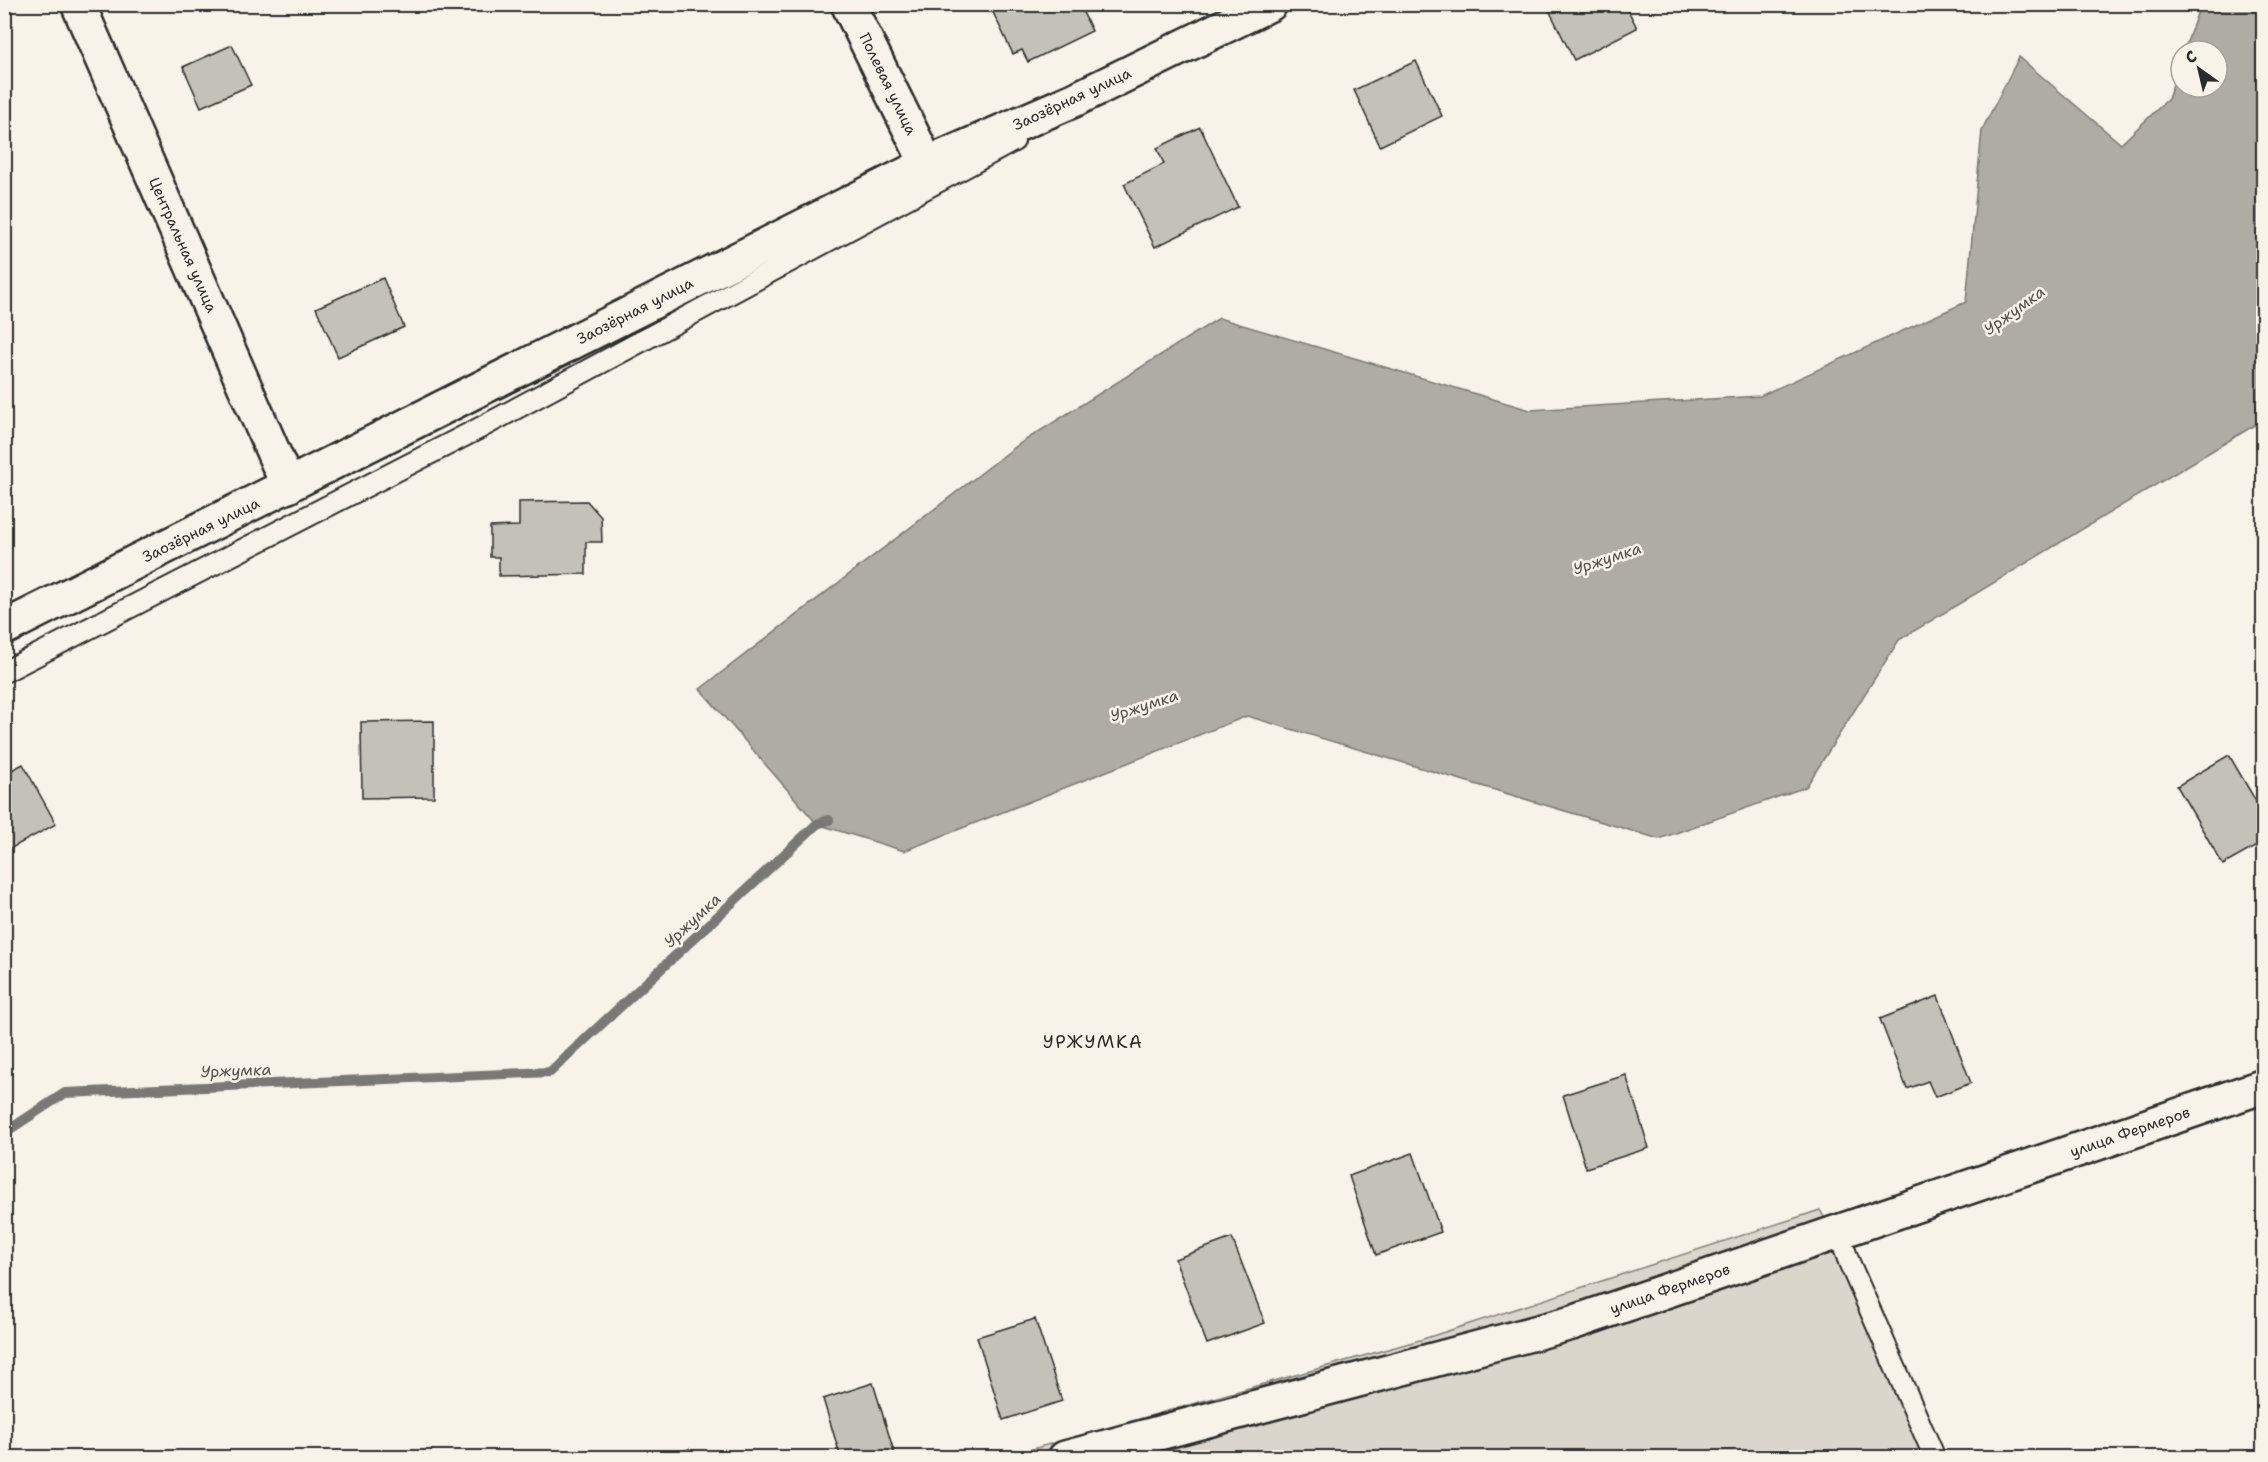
<svg xmlns="http://www.w3.org/2000/svg" width="2268" height="1462" viewBox="0 0 2268 1462" font-family="'Shantell Sans',sans-serif">
	<rect width="100%" height="100%" fill="#f7f3e8"/>
	<filter id="ink" filterUnits="userSpaceOnUse"><feTurbulence type="fractalNoise" baseFrequency=".0167" numOctaves="2"/><feDisplacementMap in="SourceGraphic" scale="12" xChannelSelector="R" yChannelSelector="G"/><feConvolveMatrix kernelMatrix="1 2 1 2 8 2 1 2 1" color-interpolation-filters="sRGB"/></filter>
	<g filter="url(#ink)">
		<path fill="#dad6cc" stroke="#82807c" stroke-width="1.5" d="M1820 1210 1849 1262 1935 1458H1000L1420 1340Z"/>
		<path fill="#afaca4" stroke="#7a7874" stroke-width="1.5" d="M2200 5H2263V420L1899 640 1806 787 1659 839 1247 716 904 851 817 824 700 689 1019 444 1219 318 1530 410 1760 396 1966 302 1982 130 2019 57 2121 144 2168 99 2181 61V87H2217V51H2184Z"/>
		<g fill="none" stroke-linecap="round" stroke-linejoin="round">
			<path stroke="#7a7874" stroke-width="10" d="M4 1133 65 1093 550 1072 817 824 829 820"/>
		</g>
		<g fill="#c4c1b9" stroke="#2b2b2b" stroke-width="1.5">
			<path d="M989 4H1079L1092 31 1028 62 1022 50 1013 54Z"/>
			<path d="M1546 4H1625L1637 28 1574 60Z"/>
			<path d="M232 45 251 85 201 107 183 67Z"/>
			<path d="M1416 61 1442 116 1380 146 1354 90Z"/>
			<path d="M1200 127 1238 207 1155 247 1124 184 1164 164 1157 148Z"/>
			<path d="M383 278 404 327 338 357 316 308Z"/>
			<path d="M587 501 601 517 602 542H586V574L499 576V557H490V527L519 526V502Z"/>
			<path d="M434 721V797L362 798 361 722Z"/>
			<path d="M2229 755 2264 815V826L2256 831 2262 843 2223 865 2177 786Z"/>
			<path d="M23 764 56 824 4 852V774Z"/>
			<path d="M1938 996 1971 1083 1935 1097 1928 1081 1907 1089 1880 1019Z"/>
			<path d="M1626 1075 1649 1148 1586 1168 1563 1095Z"/>
			<path d="M1413 1153 1441 1232 1376 1255 1349 1176Z"/>
			<path d="M1232 1238 1265 1323 1207 1344 1175 1259Z"/>
			<path d="M1035 1319 1062 1401 1003 1420 977 1337Z"/>
			<path d="M873 1383 896 1458H841L823 1399Z"/>
			<path d="M689 1449 692 1458H663Z"/>
		</g>
		<g fill="none" stroke-linecap="round" stroke-linejoin="round">
			<g stroke="#2b2b2b" stroke-width="24">
				<g id="service">
					<path d="M4 672 478 429 1014 141"/>
					<path d="M1838 1231 1849 1262 1935 1458"/>
				</g>
			</g>
			<g stroke="#2b2b2b" stroke-width="38">
				<g id="minor">
					<path d="M78 4 288 486"/>
					<path d="M848 4 927 164"/>
					<path d="M4 628 927 164 1076 99 1270 4"/>
					<path d="M1065 1458 1572 1323 2264 1086"/>
				</g>
			</g>
			<use href="#service" stroke="#f7f3e8" stroke-width="20"/>
			<use href="#minor" stroke="#f7f3e8" stroke-width="33"/>
		</g>
	</g>
	<g text-anchor="middle" stroke-width="5" stroke-linejoin="round" paint-order="stroke">
		<g font-size="15" fill="#2b2b2b" stroke="#f7f3e8">
			<text transform="translate(888 84) rotate(64)" y="5">Полевая улица</text>
			<text transform="translate(1072 99) rotate(-25)" y="5">Заозёрная улица</text>
			<text transform="translate(183 245) rotate(66)" y="5">Центральная улица</text>
			<text transform="translate(635 311) rotate(-27)" y="5">Заозёрная улица</text>
			<text transform="translate(201 530) rotate(-26)" y="5">Заозёрная улица</text>
			<text transform="translate(2130 1132) rotate(-19)" y="5">улица Фермеров</text>
			<text transform="translate(1670 1289) rotate(-19)" y="5">улица Фермеров</text>
		</g>
		<g font-size="16" font-style="italic" fill="#53524f" stroke="#f7f3e8">
			<text transform="translate(2014 310) rotate(-36)" y="6">Уржумка</text>
			<text transform="translate(1607 558) rotate(-18)" y="6">Уржумка</text>
			<text transform="translate(1144 705) rotate(-18)" y="6">Уржумка</text>
			<text transform="translate(692 920) rotate(-43)" y="6">Уржумка</text>
			<text transform="translate(236 1070) rotate(-2)" y="6">Уржумка</text>
		</g>
		<g font-size="18" letter-spacing="1.5" fill="#2b2b2b" stroke="#f7f3e8">
			<text x="1093" y="1048">УРЖУМКА</text>
		</g>
	</g>
	<rect width="2268" height="1462" fill="none" stroke="#f7f3e8" stroke-width="24"/>
	<rect x="12" y="12" width="2244" height="1438" fill="none" stroke="#2b2b2b" stroke-width="2" filter="url(#ink)"/>
	<g transform="translate(2199 69) rotate(326)"><circle r="28" fill="#f7f3e8" stroke="#a5a39c" stroke-width="1.5"/>
	<path d="M0-4.5L10 22L0 15L-10 22Z" fill="#2b2b2b"/>
	<text y="-9" font-size="16" font-weight="bold" text-anchor="middle" fill="#2b2b2b">С</text>
	</g>
</svg>
